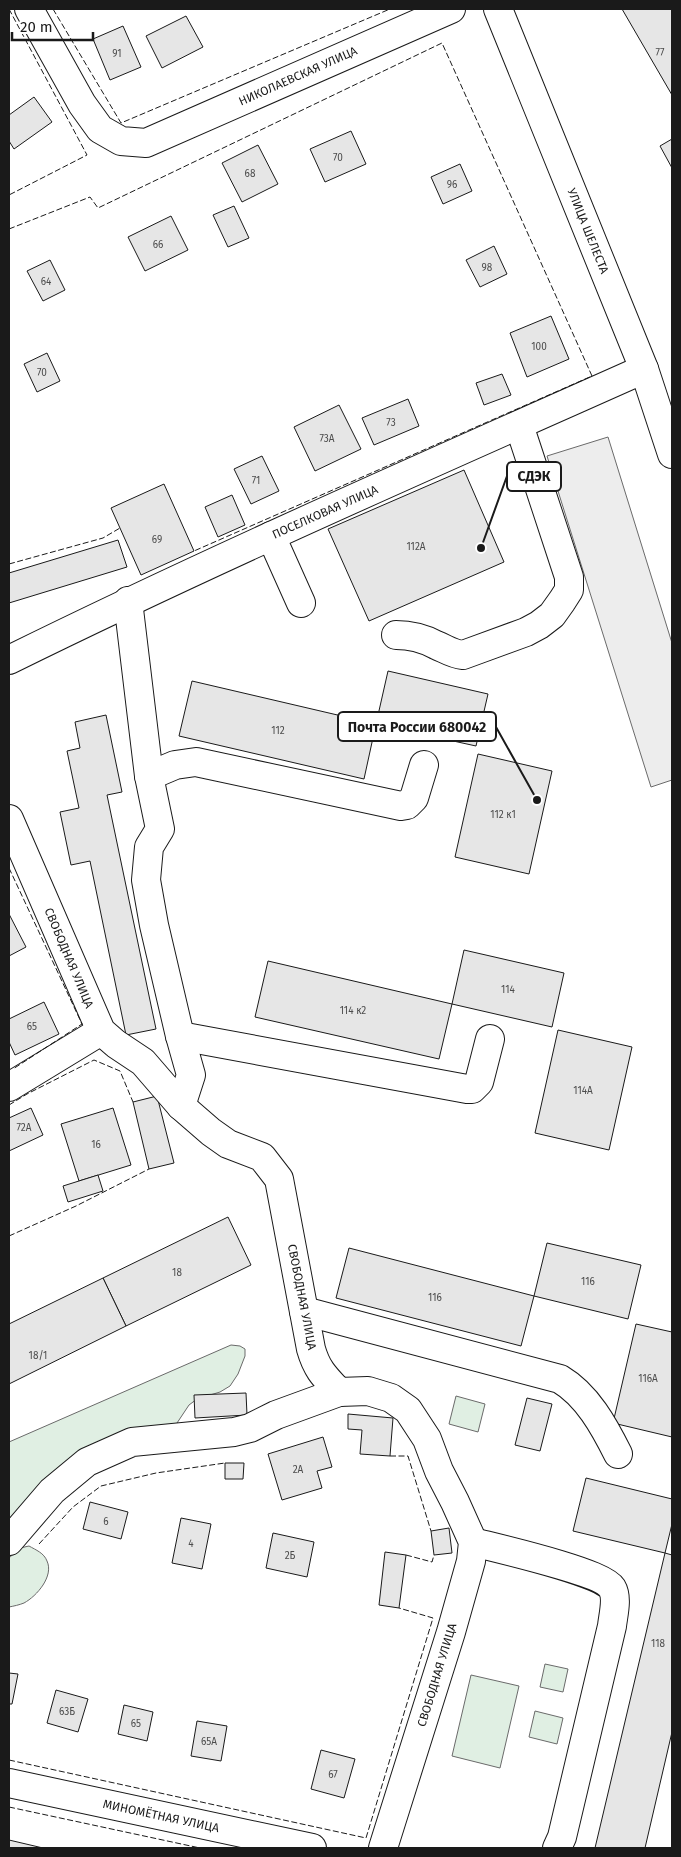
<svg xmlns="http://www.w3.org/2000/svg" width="681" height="1857" viewBox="0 0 681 1857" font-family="'Fira Sans',sans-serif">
	<rect width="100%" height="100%" fill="#fff"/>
	<g fill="#e0efe3" stroke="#6a6a6a">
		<path d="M231 1345 240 1346 245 1349V1356L238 1374 230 1386 220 1392 197 1399 189 1405 171 1432 128 1449 9 1530V1442Z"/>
		<path d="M456 1396 485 1404 478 1432 449 1424Z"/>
		<path d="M29 1546C36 1550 44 1553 47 1561 54 1576 37 1596 24 1603 19 1605 14 1606 9 1607V1558L20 1548Z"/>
		<path d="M545 1664 568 1669 563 1692 540 1687Z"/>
		<path d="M471 1675 519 1686 500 1768 452 1756Z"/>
		<path d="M535 1711 563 1718 557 1744 529 1737Z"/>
	</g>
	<path fill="#ededed" stroke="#6a6a6a" d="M608 437 672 643V780L651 787 547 456Z"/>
	<g fill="#e6e6e6" stroke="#1a1a1a">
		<path d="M622 9H672V95Z"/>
		<path d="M186 16 203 47 162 68 146 36Z"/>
		<path d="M123 26 141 67 110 80 93 39Z"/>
		<path d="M34 97 52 122 14 149 9 141V115Z"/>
		<path d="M351 131 366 164 325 182 310 149Z"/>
		<path d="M672 139V168L660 146Z"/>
		<path d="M258 145 278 184 242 202 222 163Z"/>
		<path d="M460 164 472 191 443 204 431 177Z"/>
		<path d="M234 206 249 238 228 247 213 215Z"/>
		<path d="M171 216 188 250 145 271 128 237Z"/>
		<path d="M494 246 507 274 480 287 466 260Z"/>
		<path d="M50 260 65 290 43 301 27 271Z"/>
		<path d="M551 316 569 359 527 377 510 333Z"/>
		<path d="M47 353 60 381 37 392 24 364Z"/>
		<path d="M502 374 511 395 484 405 476 383Z"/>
		<path d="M408 399 419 426 374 445 362 418Z"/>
		<path d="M339 405 361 449 315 471 294 427Z"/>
		<path d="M262 456 279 491 251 504 234 469Z"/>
		<path d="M464 470 504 562 369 621 328 529Z"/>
		<path d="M164 484 194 551 141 575 111 508Z"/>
		<path d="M232 495 245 525 218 537 205 507Z"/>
		<path d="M118 540 127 567 9 603V573Z"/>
		<path d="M388 671 488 694 476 746 376 724Z"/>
		<path d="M192 681 376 724 364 779 179 736Z"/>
		<path d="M106 715 122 792 107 795 156 1029 126 1035 90 861 71 865 60 812 79 808 67 751 80 748 75 722Z"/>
		<path d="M478 754 552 771 529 874 455 857Z"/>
		<path d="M9 914 26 947 9 956Z"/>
		<path d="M464 950 564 973 552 1027 452 1004Z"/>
		<path d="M268 961 452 1004 439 1059 255 1017Z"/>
		<path d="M44 1002 59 1034 15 1055 9 1042V1019Z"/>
		<path d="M558 1030 632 1047 609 1150 535 1133Z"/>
		<path d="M157 1096 174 1163 149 1169 133 1102Z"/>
		<path d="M31 1108 43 1135 9 1151V1118Z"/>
		<path d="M113 1108 131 1165 79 1181 61 1124Z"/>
		<path d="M98 1175 103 1191 68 1202 63 1186Z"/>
		<path d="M228 1217 251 1265 126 1326 103 1278Z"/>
		<path d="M547 1243 641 1265 628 1319 534 1296Z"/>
		<path d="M349 1248 534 1296 521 1346 336 1298Z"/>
		<path d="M103 1278 126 1326 9 1384V1324Z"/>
		<path d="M636 1324 672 1332V1437L613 1423Z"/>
		<path d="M246 1393 247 1415 195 1418 194 1395Z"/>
		<path d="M527 1398 552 1404 540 1451 515 1445Z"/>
		<path d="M348 1414 393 1418 390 1456 360 1454 362 1430 348 1429Z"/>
		<path d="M323 1437 332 1467 317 1471 322 1488 282 1500 268 1454Z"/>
		<path d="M225 1463H244L243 1479H225Z"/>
		<path d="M586 1478 672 1499V1524L665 1553 672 1555V1732L645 1848H595L665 1553 573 1531Z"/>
		<path d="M90 1502 128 1512 121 1539 83 1529Z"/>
		<path d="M181 1518 211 1524 202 1569 172 1563Z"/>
		<path d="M449 1528 452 1553 434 1555 431 1531Z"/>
		<path d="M273 1533 314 1542 307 1577 266 1568Z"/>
		<path d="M385 1552 406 1555 399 1608 379 1605Z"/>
		<path d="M9 1673 18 1674 12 1704H9Z"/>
		<path d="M56 1690 88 1699 78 1732 47 1723Z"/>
		<path d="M124 1705 153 1712 147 1741 118 1734Z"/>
		<path d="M197 1721 227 1726 221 1761 191 1756Z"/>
		<path d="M321 1750 355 1759 344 1798 311 1789Z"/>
		<path d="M9 1840 43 1848H9Z"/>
	</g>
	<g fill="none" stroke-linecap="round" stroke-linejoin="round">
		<g stroke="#1a1a1a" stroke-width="30">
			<g id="minor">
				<path d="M29 9 82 104 100 129 121 141 146 143 451 9"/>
				<path d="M271 536 301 603"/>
				<path d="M128 601 149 776 160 829 149 847 146 880 154 925 180 1036 191 1075 181 1106"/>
				<path d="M396 635C411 635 423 638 436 645 446 649 452 654 463 655L526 632 539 625 552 615 562 601 569 590V577L519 425"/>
				<path d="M9 660C218 557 431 464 644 369"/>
				<path d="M149 776 175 765 196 762 401 806 407 805 414 798 424 765"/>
				<path d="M9 819 101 1031 116 1044 143 1062 181 1106 211 1132 228 1144 262 1157 279 1179 311 1349C317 1370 325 1377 339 1392L368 1391 391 1398 408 1410 427 1439 439 1471 455 1502 473 1542 471 1561 451 1632 383 1848"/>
				<path d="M180 1036 467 1089H472L479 1082 490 1039"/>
				<path d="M9 1087 101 1031"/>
				<path d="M304 1311 560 1379C587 1395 604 1426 618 1454"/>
				<path d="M9 1541 52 1491 87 1462 132 1442 234 1432 250 1428 276 1415 339 1392"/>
				<path d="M473 1542C496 1548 602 1572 612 1588 618 1598 613 1616 612 1626L562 1837 557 1848"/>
				<path d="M9 1783 312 1848"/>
			</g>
		</g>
		<g stroke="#1a1a1a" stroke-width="30">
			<path id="major" d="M498 9 644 369 672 454"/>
		</g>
		<use href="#minor" stroke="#fff" stroke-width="28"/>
		<use href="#major" stroke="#fff" stroke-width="28"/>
		<g stroke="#1a1a1a" stroke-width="1" stroke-dasharray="6 2.5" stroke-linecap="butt">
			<path d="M9 9 87 155 9 195"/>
			<path d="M53 9 121 123 390 9"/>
			<path d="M9 229 90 197 98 208 442 43 592 376 194 551"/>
			<path d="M9 564 103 538 120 528"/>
			<path d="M9 868 82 1024 13 1069"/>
			<path d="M9 1105 27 1094 94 1060 120 1071 133 1102"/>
			<path d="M9 1236 76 1206 149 1169"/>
			<path d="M390 1456H408L431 1531"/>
			<path d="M39 1544 73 1507 101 1486 156 1473 225 1463"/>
			<path d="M406 1555 432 1562 434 1555"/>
			<path d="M9 1760 366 1838 433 1618 399 1608"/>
			<path d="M9 1807 200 1848"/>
		</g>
	</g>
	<g text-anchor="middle" stroke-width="4" stroke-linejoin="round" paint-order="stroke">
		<g font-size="10" fill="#4d4d4d">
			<text x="660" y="56">77</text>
			<text x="117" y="57">91</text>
			<text x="338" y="161">70</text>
			<text x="250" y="177">68</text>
			<text x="452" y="188">96</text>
			<text x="158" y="248">66</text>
			<text x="487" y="271">98</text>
			<text x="46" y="285">64</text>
			<text x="539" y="350">100</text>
			<text x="42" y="376">70</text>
			<text x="391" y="426">73</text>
			<text x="327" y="442">73А</text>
			<text x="256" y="484">71</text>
			<text x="157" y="543">69</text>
			<text x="416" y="550">112А</text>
			<text x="278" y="734">112</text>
			<text x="503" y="818">112 к1</text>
			<text x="508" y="993">114</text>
			<text x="353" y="1014">114 к2</text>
			<text x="32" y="1030">65</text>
			<text x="583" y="1094">114А</text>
			<text x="24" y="1131">72А</text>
			<text x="96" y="1148">16</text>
			<text x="177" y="1276">18</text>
			<text x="588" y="1285">116</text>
			<text x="435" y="1301">116</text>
			<text x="38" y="1359">18/1</text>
			<text x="648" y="1382">116А</text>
			<text x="298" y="1473">2А</text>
			<text x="106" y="1525">6</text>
			<text x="191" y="1547">4</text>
			<text x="290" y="1559">2Б</text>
			<text x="658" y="1647">118</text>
			<text x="67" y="1715">63Б</text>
			<text x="136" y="1727">65</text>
			<text x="209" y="1745">65А</text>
			<text x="333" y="1778">67</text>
		</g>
		<g font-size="12" fill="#1a1a1a" stroke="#fff">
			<text transform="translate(298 76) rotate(-24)" y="4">НИКОЛАЕВСКАЯ УЛИЦА</text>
			<text transform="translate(588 231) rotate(68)" y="4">УЛИЦА ШЕЛЕСТА</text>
			<text transform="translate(325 512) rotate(-24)" y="4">ПОСЕЛКОВАЯ УЛИЦА</text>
			<text transform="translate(69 958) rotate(67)" y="4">СВОБОДНАЯ УЛИЦА</text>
			<text transform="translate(302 1297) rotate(79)" y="4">СВОБОДНАЯ УЛИЦА</text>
			<text transform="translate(437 1675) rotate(-73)" y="4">СВОБОДНАЯ УЛИЦА</text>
			<text transform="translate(161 1816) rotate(12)" y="4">МИНОМЁТНАЯ УЛИЦА</text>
		</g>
	</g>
	<path fill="none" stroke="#1a1a1a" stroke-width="2" d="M481 548L507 476M537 800L496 727"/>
	<g fill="#1a1a1a" stroke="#fff" stroke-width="2">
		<circle cx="481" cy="548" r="5"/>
		<circle cx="537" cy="800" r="5"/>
	</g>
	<g fill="#fff" stroke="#1a1a1a" stroke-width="2">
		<rect x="507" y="462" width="54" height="29" rx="5"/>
		<rect x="338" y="712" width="158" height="29" rx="5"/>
	</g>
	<g font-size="14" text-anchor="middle" font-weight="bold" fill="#1a1a1a">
		<text x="534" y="481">СДЭК</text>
		<text x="417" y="732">Почта России 680042</text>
	</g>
	<rect width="681" height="1857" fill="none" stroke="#1a1a1a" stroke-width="20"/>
	<path d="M12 32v8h81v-8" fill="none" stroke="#1a1a1a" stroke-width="2.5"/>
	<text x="20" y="32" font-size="15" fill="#1a1a1a" stroke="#ffffff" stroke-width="4" paint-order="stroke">20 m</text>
</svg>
